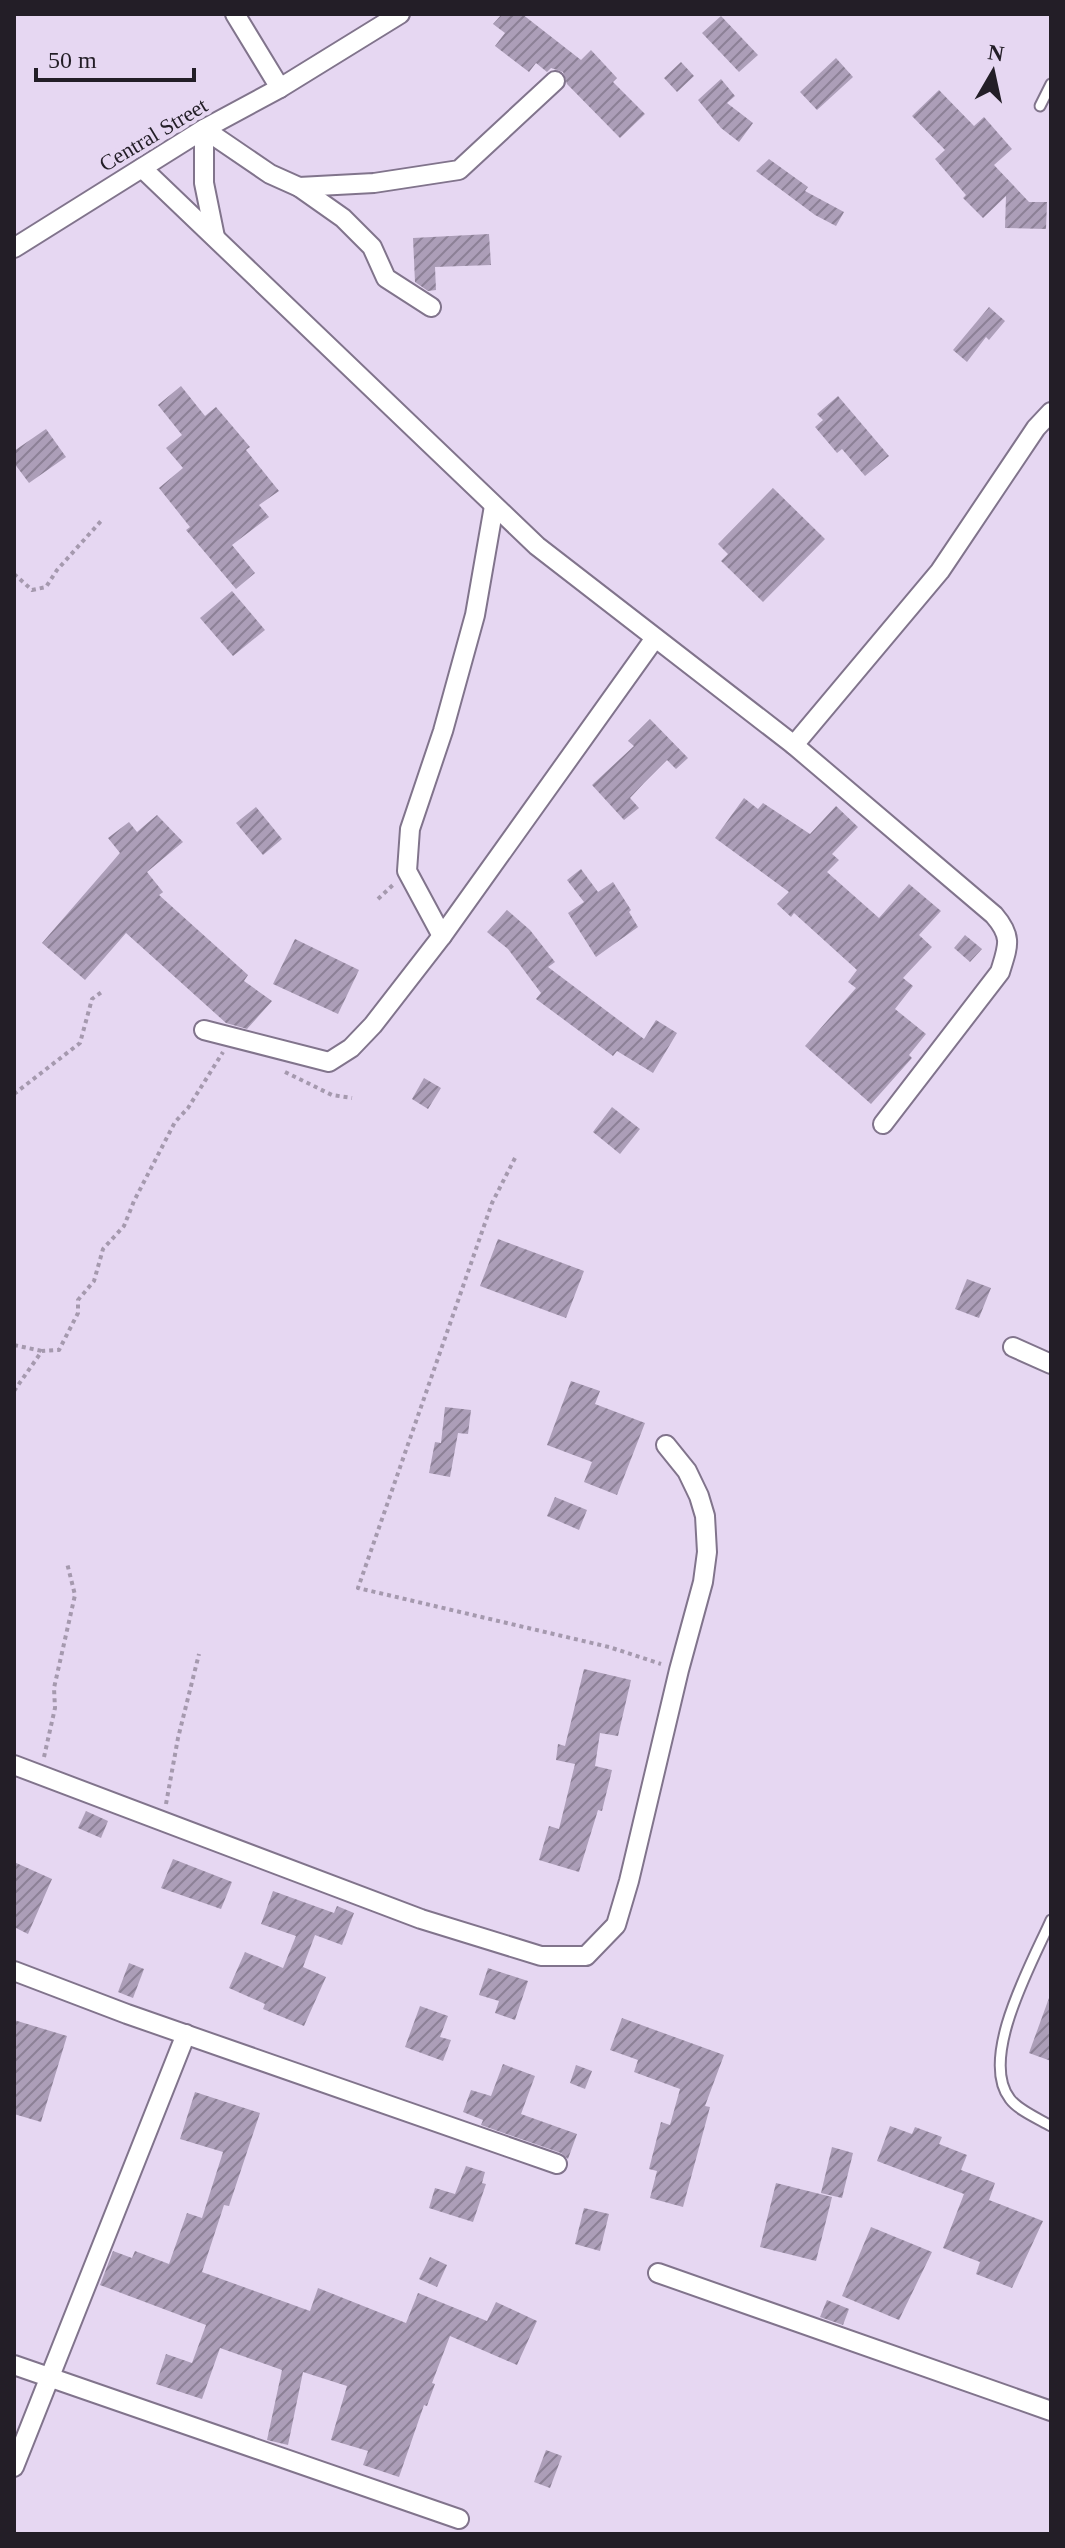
<svg xmlns="http://www.w3.org/2000/svg" width="1065" height="2548" viewBox="0 0 1065 2548" font-family="Georgia,serif">
	<defs>
		<pattern id="building-hatch" width="6" height="6" patternUnits="userSpaceOnUse" patternTransform="scale(2)"><rect width="6" height="6" fill="#ac9eb8"/><path d="M-1 1l2-2M0 6l6-6M5 7l2-2" fill="none" stroke="#8c8096"/></pattern>
	</defs>
	<rect width="100%" height="100%" fill="#e6d7f2"/>
	<g fill="url(#building-hatch)">
		<path d="M502 14H522L581 60 591 50 617 78 613 82 645 114 620 138 567 84 563 72 551 68 547 72 536 63 529 72 495 46 505 33 493 24Z"/>
		<path d="M721 16 758 55 739 72 702 33Z"/>
		<path d="M836 58 853 77 817 110 800 92Z"/>
		<path d="M681 62 694 76 677 92 664 78Z"/>
		<path d="M721 79 735 96 727 103 753 123 739 142 721 128 698 100Z"/>
		<path d="M939 90 974 126 984 117 1012 149 994 165 1029 202H1047L1046 229 1005 228 1006 196 983 218 963 198 966 195 935 159 945 150 912 116Z"/>
		<path d="M769 159 808 187 805 191 844 212 836 226 815 215 756 171Z"/>
		<path d="M489 234 491 265 435 267 436 290 428 291 415 282 413 238Z"/>
		<path d="M989 307 1005 321 989 340 986 337 967 362 953 350Z"/>
		<path d="M181 386 205 416 216 407 250 447 246 450 279 491 259 505 269 517 232 545 255 573 236 589 186 530 190 527 159 488 183 468 166 448 182 435 158 405Z"/>
		<path d="M838 396 889 456 865 476 842 449 837 453 815 427 823 420 817 414Z"/>
		<path d="M46 429 66 457 29 483 14 463V451Z"/>
		<path d="M773 488 825 539 763 602 721 561 728 554 718 544Z"/>
		<path d="M232 591 265 630 233 656 200 618Z"/>
		<path d="M650 719 688 758 676 769 667 760 644 783 630 798 639 808 624 820 592 785 634 746 628 741Z"/>
		<path d="M744 798 758 809 763 803 810 834 836 806 858 827 832 854 839 860 827 872 879 918 909 884 941 911 919 935 932 947 903 978 913 986 895 1009 926 1034 909 1055 912 1058 871 1104 805 1046 856 988 848 982 857 970 794 913 791 917 777 904 789 892 715 838Z"/>
		<path d="M256 807 282 839 263 855 236 823Z"/>
		<path d="M157 815 183 842 147 872 163 892 159 895 248 975 244 981 272 1001 247 1029 226 1023 126 933 85 980 42 943 120 853 108 838 129 822 137 832Z"/>
		<path d="M581 869 598 892 613 882 631 910 629 912 638 927 596 957 568 913 584 902 567 880Z"/>
		<path d="M507 910 530 930 555 962 548 967 644 1039 656 1020 677 1033 653 1073 617 1051 613 1056 536 999 541 993 508 949 487 932Z"/>
		<path d="M965 935 982 949 970 962 954 948Z"/>
		<path d="M295 939 359 970 338 1014 273 984Z"/>
		<path d="M424 1078 441 1088 428 1109 412 1099Z"/>
		<path d="M612 1107 640 1129 620 1154 593 1132Z"/>
		<path d="M498 1239 584 1271 566 1318 480 1286Z"/>
		<path d="M967 1279 991 1288 979 1318 955 1309Z"/>
		<path d="M571 1381 600 1391 595 1404 645 1423 617 1495 584 1482 592 1462 547 1445Z"/>
		<path d="M445 1407 471 1410 468 1434 458 1433 450 1477 429 1473 435 1442 441 1443Z"/>
		<path d="M555 1497 587 1510 579 1530 547 1516Z"/>
		<path d="M584 1669 631 1680 618 1736 600 1733 595 1766 612 1770 602 1811 598 1810 579 1872 539 1860 549 1826 559 1829 575 1764 556 1760 558 1744 565 1746Z"/>
		<path d="M86 1811 108 1821 101 1838 78 1828Z"/>
		<path d="M173 1859 232 1882 221 1909 161 1888Z"/>
		<path d="M14 1862 52 1879 28 1934 14 1927Z"/>
		<path d="M273 1891 334 1913 337 1906 354 1913 342 1945 315 1935 303 1967 326 1977 304 2026 263 2009 265 2004 229 1988 245 1952 283 1968 296 1936 261 1924Z"/>
		<path d="M129 1963 144 1969 133 1998 118 1992Z"/>
		<path d="M488 1968 528 1981 515 2020 495 2013 499 2001 479 1995Z"/>
		<path d="M1049 1998H1051V2061L1029 2053Z"/>
		<path d="M420 2006 448 2016 440 2037 451 2040 443 2061 405 2047Z"/>
		<path d="M622 2018 724 2055 705 2106 710 2107 683 2207 650 2198 657 2171 649 2169 661 2122 670 2125 680 2089 634 2072 638 2060 610 2050Z"/>
		<path d="M14 2020 67 2036 41 2122 14 2114Z"/>
		<path d="M503 2064 535 2076 521 2114 577 2134 568 2159 561 2153 481 2125 483 2120 463 2112 471 2090 491 2096Z"/>
		<path d="M576 2065 592 2071 585 2089 570 2083Z"/>
		<path d="M195 2092 260 2113 229 2206 224 2205 202 2272 310 2311 318 2288 406 2323 418 2293 487 2321 496 2302 537 2321 517 2365 450 2336 432 2383 435 2384 427 2406 424 2405 399 2477 363 2465 368 2451 331 2440 347 2386 303 2372 288 2445 267 2440 282 2370 220 2348 202 2399 156 2384 166 2354 192 2363 206 2325 100 2285 113 2251 132 2258 135 2251 169 2264 187 2213 202 2218 223 2152 180 2139Z"/>
		<path d="M890 2126 912 2134 915 2127 942 2137 939 2144 967 2155 961 2170 995 2183 989 2200 1043 2221 1012 2288 976 2274 980 2262 943 2248 964 2194 877 2161Z"/>
		<path d="M832 2147 853 2153 842 2198 821 2193Z"/>
		<path d="M466 2166 485 2172 482 2183 486 2184 473 2222 429 2208 435 2188 455 2194Z"/>
		<path d="M776 2183 832 2197 816 2261 760 2247Z"/>
		<path d="M584 2208 609 2214 600 2251 575 2244Z"/>
		<path d="M871 2227 932 2252 899 2320 842 2296Z"/>
		<path d="M430 2257 447 2265 437 2287 419 2279Z"/>
		<path d="M827 2300 849 2309 843 2325 820 2317Z"/>
		<path d="M546 2450 562 2456 550 2488 534 2482Z"/>
	</g>
	<g fill="none" stroke-linecap="round" stroke-linejoin="round">
		<g stroke="#81748c" stroke-width="13">
			<g id="lane">
				<path d="M1040 106 1051 84"/>
				<path d="M1051 1920C1033 1961 978 2058 1010 2099 1018 2110 1039 2119 1051 2126"/>
			</g>
		</g>
		<g stroke="#81748c" stroke-width="22">
			<g id="street">
				<path d="M235 14 280 88"/>
				<path d="M204 129 270 174 299 187 343 218 372 247 386 278 431 307"/>
				<path d="M204 129V183L215 237"/>
				<path d="M142 168 537 546 794 745 940 571 1036 428 1051 412"/>
				<path d="M299 187 374 183 459 170 555 81"/>
				<path d="M14 248 204 129 280 88 400 14"/>
				<path d="M794 745 994 915C1013 937 1008 946 1000 972L883 1124"/>
				<path d="M442 936 407 871 410 829 443 731 475 615 494 506"/>
				<path d="M204 1030 329 1062 351 1048 373 1025 442 936 655 638"/>
				<path d="M1013 1347 1051 1364"/>
				<path d="M14 1765 421 1919 541 1956H586L616 1925 629 1881 679 1670 703 1582 707 1552 705 1516 699 1496 687 1471 666 1445"/>
				<path d="M14 1971 127 2014 557 2164"/>
				<path d="M658 2273 1051 2411"/>
				<path d="M14 2365 459 2519"/>
				<path d="M14 2467 186 2034"/>
			</g>
		</g>
		<g stroke="#a599ae" stroke-width="4" stroke-dasharray="4 4" stroke-linecap="butt">
			<path d="M14 574 32 590 46 587 57 570 101 521"/>
			<path d="M378 899 394 884"/>
			<path d="M285 1072 332 1095 352 1098"/>
			<path d="M14 1094 80 1043 92 999 103 991"/>
			<path d="M515 1158 492 1203 358 1588 609 1647 661 1664"/>
			<path d="M14 1345 42 1351"/>
			<path d="M14 1391 42 1351 59 1350 78 1313V1300L94 1281 103 1249 124 1226 134 1201 175 1122 188 1108 223 1052"/>
			<path d="M44 1757 55 1708 54 1688 75 1595 67 1563"/>
			<path d="M166 1804 178 1738 199 1654"/>
		</g>
		<use href="#lane" stroke="#fff" stroke-width="9"/>
		<use href="#street" stroke="#fff" stroke-width="18"/>
	</g>
	<g text-anchor="middle" stroke-width="8" stroke-linejoin="round" paint-order="stroke">
		<g font-size="22" fill="#231e27" stroke="#e6d7f2">
			<text transform="translate(153 134) rotate(-31)" y="8">Central Street</text>
		</g>
	</g>
	<rect width="1065" height="2548" fill="none" stroke="#231e27" stroke-width="32"/>
	<g transform="translate(993 72) rotate(9)" stroke="#e6d7f2" stroke-width="6" paint-order="stroke">
	<path d="M0-6L14 30L0 20L-14 30Z" fill="#231e27"/>
	<text y="-12" font-size="22" font-weight="bold" text-anchor="middle" fill="#231e27">N</text>
	</g>
	<path d="M36 68v12h158v-12" fill="none" stroke="#231e27" stroke-width="4"/>
	<text x="48" y="68" font-size="24" fill="#231e27" stroke="#e6d7f2" stroke-width="6" paint-order="stroke">50 m</text>
</svg>
